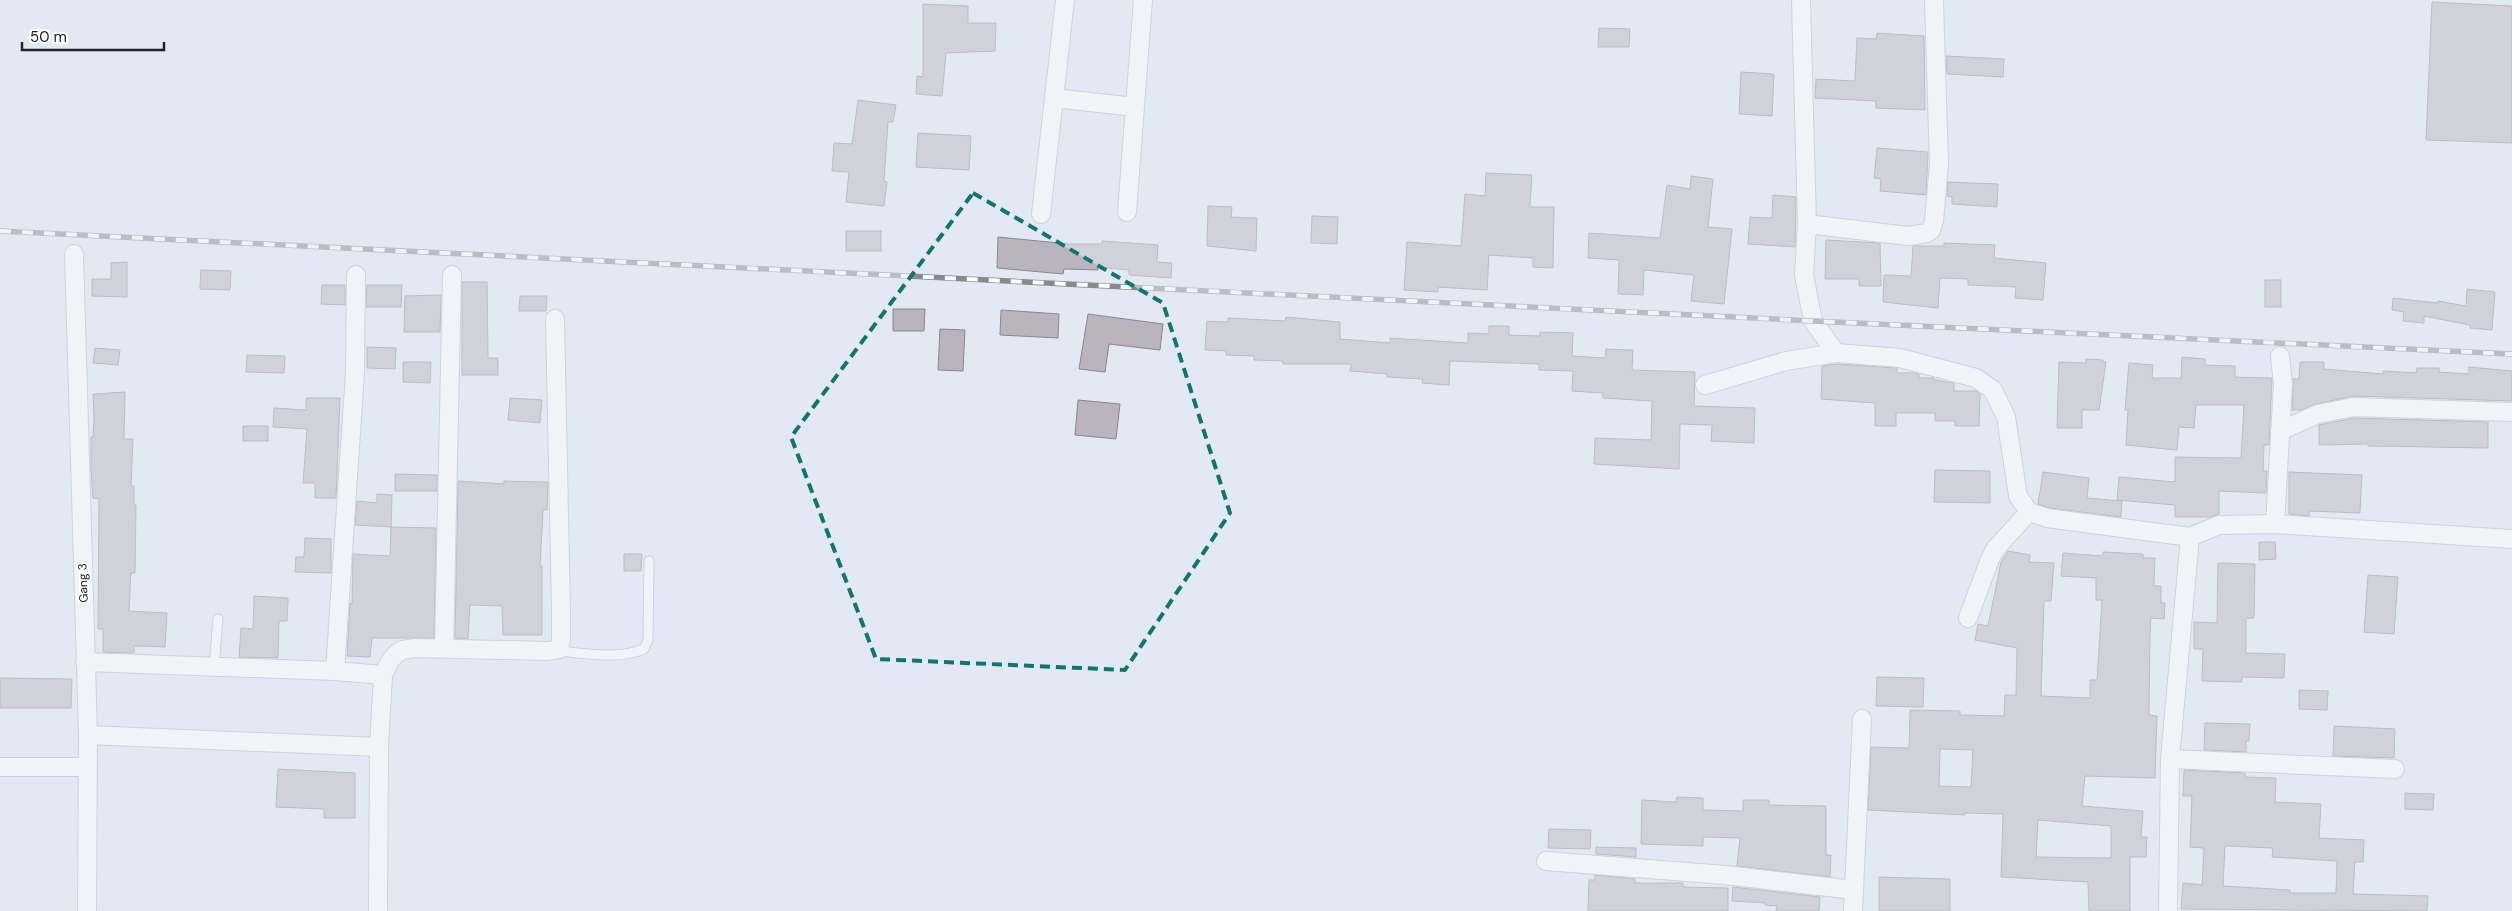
<svg xmlns="http://www.w3.org/2000/svg" width="2512" height="911" viewBox="0 0 2512 911" font-family="'DM Sans',sans-serif">
	<rect width="100%" height="100%" fill="#e3e9f3"/>
	<g fill="#b9b4bd" stroke="#8b868f" fill-rule="evenodd">
		<path d="M2432 2 2512 6V143L2426 140Z"/>
		<path d="M923 4 968 6V23H996L995 51 946 53 942 96 916 94 917 76 923 77Z"/>
		<path d="M1599 28 1630 29 1629 47H1598Z"/>
		<path d="M1877 33 1924 36 1925 110 1876 108V101L1815 98 1816 79 1855 81 1857 38 1876 39Z"/>
		<path d="M1946 56 2004 59 2003 77 1947 74Z"/>
		<path d="M1741 72 1774 74 1772 116 1739 114Z"/>
		<path d="M858 100 896 105 893 122H888L884 181 887 182 884 206 846 202 849 172 832 171 834 143 852 144Z"/>
		<path d="M918 133 971 136 969 170 916 167Z"/>
		<path d="M1877 148 1928 152 1926 195 1880 191 1881 179 1874 178Z"/>
		<path d="M1486 173 1532 175 1530 207H1554L1553 268 1533 267V258L1489 255 1487 290 1438 287V292L1404 290 1407 242 1461 246 1465 194 1485 196Z"/>
		<path d="M1691 176 1713 179 1708 227 1732 229 1724 304 1691 301 1694 275 1644 270 1643 295 1618 294 1619 260 1588 258 1589 233 1660 238 1667 185 1690 189Z"/>
		<path d="M1948 182 1998 184 1997 207 1952 204V197L1947 196Z"/>
		<path d="M1773 195 1796 197 1795 247 1748 244 1750 217 1772 218Z"/>
		<path d="M1208 206 1232 207 1231 217 1257 218 1256 251 1207 246Z"/>
		<path d="M1312 216 1338 217 1337 244 1311 243Z"/>
		<rect x="846" y="231" width="35" height="20"/>
		<path d="M998 237 1069 244H1102V241L1158 245 1157 262 1172 263 1171 278 1129 275V270L1098 267V270L1064 269 1063 274 997 268Z"/>
		<path d="M1826 240 1880 243 1881 286H1859V279H1825Z"/>
		<path d="M1944 243 1995 245 1994 258 2046 263 2043 300 2015 298 2016 287 1968 285V279L1940 278 1938 308 1883 302 1884 275 1911 276 1913 246H1944Z"/>
		<path d="M127 262V297L92 296V279H111V263Z"/>
		<path d="M201 270 231 271 230 290 200 289Z"/>
		<rect x="2265" y="280" width="16" height="27"/>
		<path d="M462 282H487L488 358H498V375H462Z"/>
		<path d="M322 285H345V305L321 304Z"/>
		<path d="M367 285H402L401 307H366Z"/>
		<path d="M2467 289 2495 292 2492 330 2470 328V325L2424 316V323L2403 321 2404 312 2392 310 2393 298 2438 303V301L2466 306Z"/>
		<path d="M441 295 440 332H404L405 296Z"/>
		<path d="M520 296H547L546 311H519Z"/>
		<path d="M893 309H925L924 331H893Z"/>
		<path d="M1001 310 1059 314 1058 338 1000 335Z"/>
		<path d="M1088 314 1163 324 1160 350 1109 344 1105 372 1079 369Z"/>
		<path d="M1286 317 1340 322V339L1390 343V338L1468 343V333L1489 334V326H1509V335L1540 336V332L1573 333 1572 356 1605 358 1606 349 1633 350 1632 370 1695 372 1694 406 1755 408 1754 443 1711 441 1712 425 1680 424 1679 469 1594 464 1595 438 1651 440 1652 401 1603 398V393L1572 391 1573 371 1539 370V364L1450 361 1449 385 1422 383 1423 379 1387 377V374L1350 371 1351 364H1283V361L1254 360V356L1226 355V351L1205 350 1207 321 1228 322V318L1285 321Z"/>
		<path d="M940 329 965 330 963 371 938 370Z"/>
		<path d="M367 347 396 348 395 369 367 368Z"/>
		<path d="M95 348 120 350 118 365 93 363Z"/>
		<path d="M247 355 285 356 284 373 246 372Z"/>
		<path d="M2182 357 2205 359V365L2235 366V377L2272 378 2269 445H2264L2263 471H2267L2266 493 2219 491V514L2210 517H2175V505L2117 500 2119 477 2175 482V457L2241 458 2244 405H2196L2194 428 2179 427 2177 450 2126 445 2128 410H2125L2129 363 2153 365 2152 378H2181Z"/>
		<path d="M2086 359 2103 360V362H2106L2099 410H2082V428H2057L2059 362 2086 363Z"/>
		<path d="M403 362H431L430 383 403 382Z"/>
		<path d="M2300 362H2324V369L2383 374V371L2416 373 2417 368H2439V372L2469 374V367L2512 371V401L2353 396 2316 404 2301 410H2292L2293 379H2299Z"/>
		<path d="M1836 364 1897 368V373H1914L1919 374V378H1934V380L1954 383V391H1976L1980 394 1979 426H1955V421H1935V413H1896V426H1875V403L1821 399 1822 366Z"/>
		<path d="M125 392 124 439H133L131 486H134V505H136L135 573H131L129 611 167 613 165 647 134 646V653L103 652V629H98L99 499 93 498 91 470V437H93L94 418 93 394Z"/>
		<path d="M306 398H340L336 498H315V483H303L307 429 273 427 274 408 306 410Z"/>
		<path d="M510 398 542 400 540 423 508 420Z"/>
		<path d="M1078 400 1120 404 1116 439 1075 435Z"/>
		<path d="M2354 418 2488 422V448L2368 446V444L2319 445V425Z"/>
		<rect x="243" y="426" width="25" height="15"/>
		<path d="M1935 470 1990 471V503L1934 502Z"/>
		<path d="M2043 472 2089 478 2087 498 2122 501 2121 517 2049 508 2038 504Z"/>
		<path d="M2289 472 2362 475 2360 513 2309 511V516L2289 514Z"/>
		<path d="M395 474 437 475V491H395Z"/>
		<path d="M458 481 504 484V481L548 482 547 510H543L540 566H542V635H503L502 606 470 605 468 639 455 638Z"/>
		<path d="M377 494 392 495 391 527 436 528 434 638H372L370 657 347 656 350 603 352 604 353 554 390 556 391 527 355 525 357 501 377 503Z"/>
		<path d="M305 538 331 539V573L295 572 296 557H304Z"/>
		<path d="M2259 542H2275L2276 559 2259 560Z"/>
		<path d="M2008 551 2030 555 2029 562 2054 563 2051 601H2044L2041 696 2090 698V680H2097L2102 600H2096V578L2061 576 2063 553 2103 556V552L2143 554V558H2155L2154 586H2161V603H2165L2164 619 2151 618 2150 633 2149 715 2157 716 2155 778 2085 776 2082 806 2143 811 2141 837H2147L2146 857H2130V911H2089L2088 882 2001 877 2003 814 1965 813V815L1868 810 1871 747 1909 748 1910 710 1960 711V715L2004 716 2005 695H2016L2017 648 1975 640 1978 624 1988 626 2001 562ZM1940 749 1973 750 1971 787 1939 786ZM2038 820 2111 826V858L2036 857Z"/>
		<path d="M624 554H642L641 571H624Z"/>
		<path d="M2218 563 2255 564 2254 618H2246V653L2285 654 2284 678 2242 677V682L2202 681 2203 649H2194V622L2217 623Z"/>
		<path d="M2368 575 2398 577 2394 634 2364 632Z"/>
		<path d="M254 596 288 598 287 621H279L278 658 239 657 241 628 253 629Z"/>
		<path d="M1877 677 1924 678 1923 707 1876 706Z"/>
		<path d="M0 678 72 679 71 708H0Z"/>
		<path d="M2299 690 2328 691 2327 710 2299 709Z"/>
		<path d="M2205 723 2250 724 2249 741H2246V752L2204 750Z"/>
		<path d="M2334 726 2395 729 2394 758 2333 756Z"/>
		<path d="M278 769 355 773V818H324V809L276 807Z"/>
		<path d="M2184 770 2245 773V777L2276 778 2275 802 2321 804 2319 838 2364 840 2363 862H2355L2353 894 2428 896 2427 911 2181 909 2183 883 2202 885 2204 848 2190 847 2192 796H2183ZM2225 846 2273 848 2272 857 2337 861 2336 893H2290V890L2223 886Z"/>
		<path d="M2405 793 2434 794 2433 810 2405 809Z"/>
		<path d="M1677 797 1703 798V810L1743 811V800H1769V805L1826 806V855H1831L1830 877 1737 866 1740 838 1703 837V846L1641 844 1642 800 1676 802Z"/>
		<path d="M1549 829 1591 830 1590 849 1548 848Z"/>
		<path d="M1596 847 1636 848V857L1596 854Z"/>
		<path d="M1595 875 1635 879V883H1683V887L1728 888V911H1588L1589 880H1595Z"/>
		<path d="M1879 877 1950 879V911H1879Z"/>
		<path d="M1733 887 1820 897 1819 911H1776L1777 906 1765 905V903L1732 901Z"/>
	</g>
	<g fill="none" stroke-linecap="round" stroke-linejoin="round">
		<g stroke="#b2b7c1" stroke-width="11">
			<g id="lane">
				<path d="M557 651C585 653 618 660 644 649L648 640 649 561"/>
				<path d="M214 667 218 619"/>
			</g>
		</g>
		<g stroke="#b2b7c1" stroke-width="20">
			<g id="street">
				<path d="M1801 0 1807 224 1804 275 1813 321 1836 353"/>
				<path d="M1054 98 1135 107"/>
				<path d="M1127 212 1143 0"/>
				<path d="M1041 214 1065 0"/>
				<path d="M1807 224 1908 236 1927 233 1931 230 1934 221 1939 165 1934 0"/>
				<path d="M74 254 88 735 87 911"/>
				<path d="M1705 385 1786 361 1836 353 1900 358 1976 378 1993 390 2006 417 2018 496 2029 512 2047 518 2190 537 2219 525 2275 524 2512 539"/>
				<path d="M2280 431 2318 414 2353 407 2512 412"/>
				<path d="M2275 524 2283 384 2280 356"/>
				<path d="M1968 618 1990 559 1996 548 2029 512"/>
				<path d="M444 647 452 275"/>
				<path d="M85 662 335 671 383 675"/>
				<path d="M335 671 355 372 356 275"/>
				<path d="M88 735 379 747"/>
				<path d="M2170 759 2395 769"/>
				<path d="M0 767H87"/>
				<path d="M1546 861 1725 875 1854 890"/>
				<path d="M378 911 379 747 383 675 390 661 396 654 402 650 415 648 548 651 559 649 561 640V611L555 319"/>
				<path d="M1853 911 1862 719"/>
				<path d="M2168 911 2170 759 2190 537"/>
			</g>
		</g>
		<use href="#lane" stroke="#fff" stroke-width="9"/>
		<use href="#street" stroke="#fff" stroke-width="18"/>
		<g stroke="#868a91" stroke-width="5.5">
			<path id="rail" d="M0 231 1813 321 2512 354"/>
		</g>
		<use href="#rail" stroke="#fff" stroke-width="4" stroke-dasharray="11" stroke-linecap="butt"/>
	</g>
	<path d="M0 0H2512V911H0ZM973 193 1163 303 1230 513 1125 670 876 659 791 437Z" fill="#e3e9f3" fill-opacity=".55" fill-rule="evenodd"/>
	<path fill="none" stroke="#0f766e" stroke-width="4" stroke-dasharray="10 6" stroke-linejoin="round" d="M973 193 1163 303 1230 513 1125 670 876 659 791 437Z"/>
	<g text-anchor="middle" stroke-width="4" stroke-linejoin="round" paint-order="stroke">
		<g font-size="12" fill="#202226" stroke="#fff">
			<text transform="translate(83 583) rotate(-92)" y="4">Gang 3</text>
		</g>
	</g>
	<path d="M22 42v8h142v-8" fill="none" stroke="#202226" stroke-width="2.5"/>
	<text x="30" y="42" font-size="15" fill="#202226" stroke="#ffffff" stroke-width="4" paint-order="stroke">50 m</text>
</svg>
